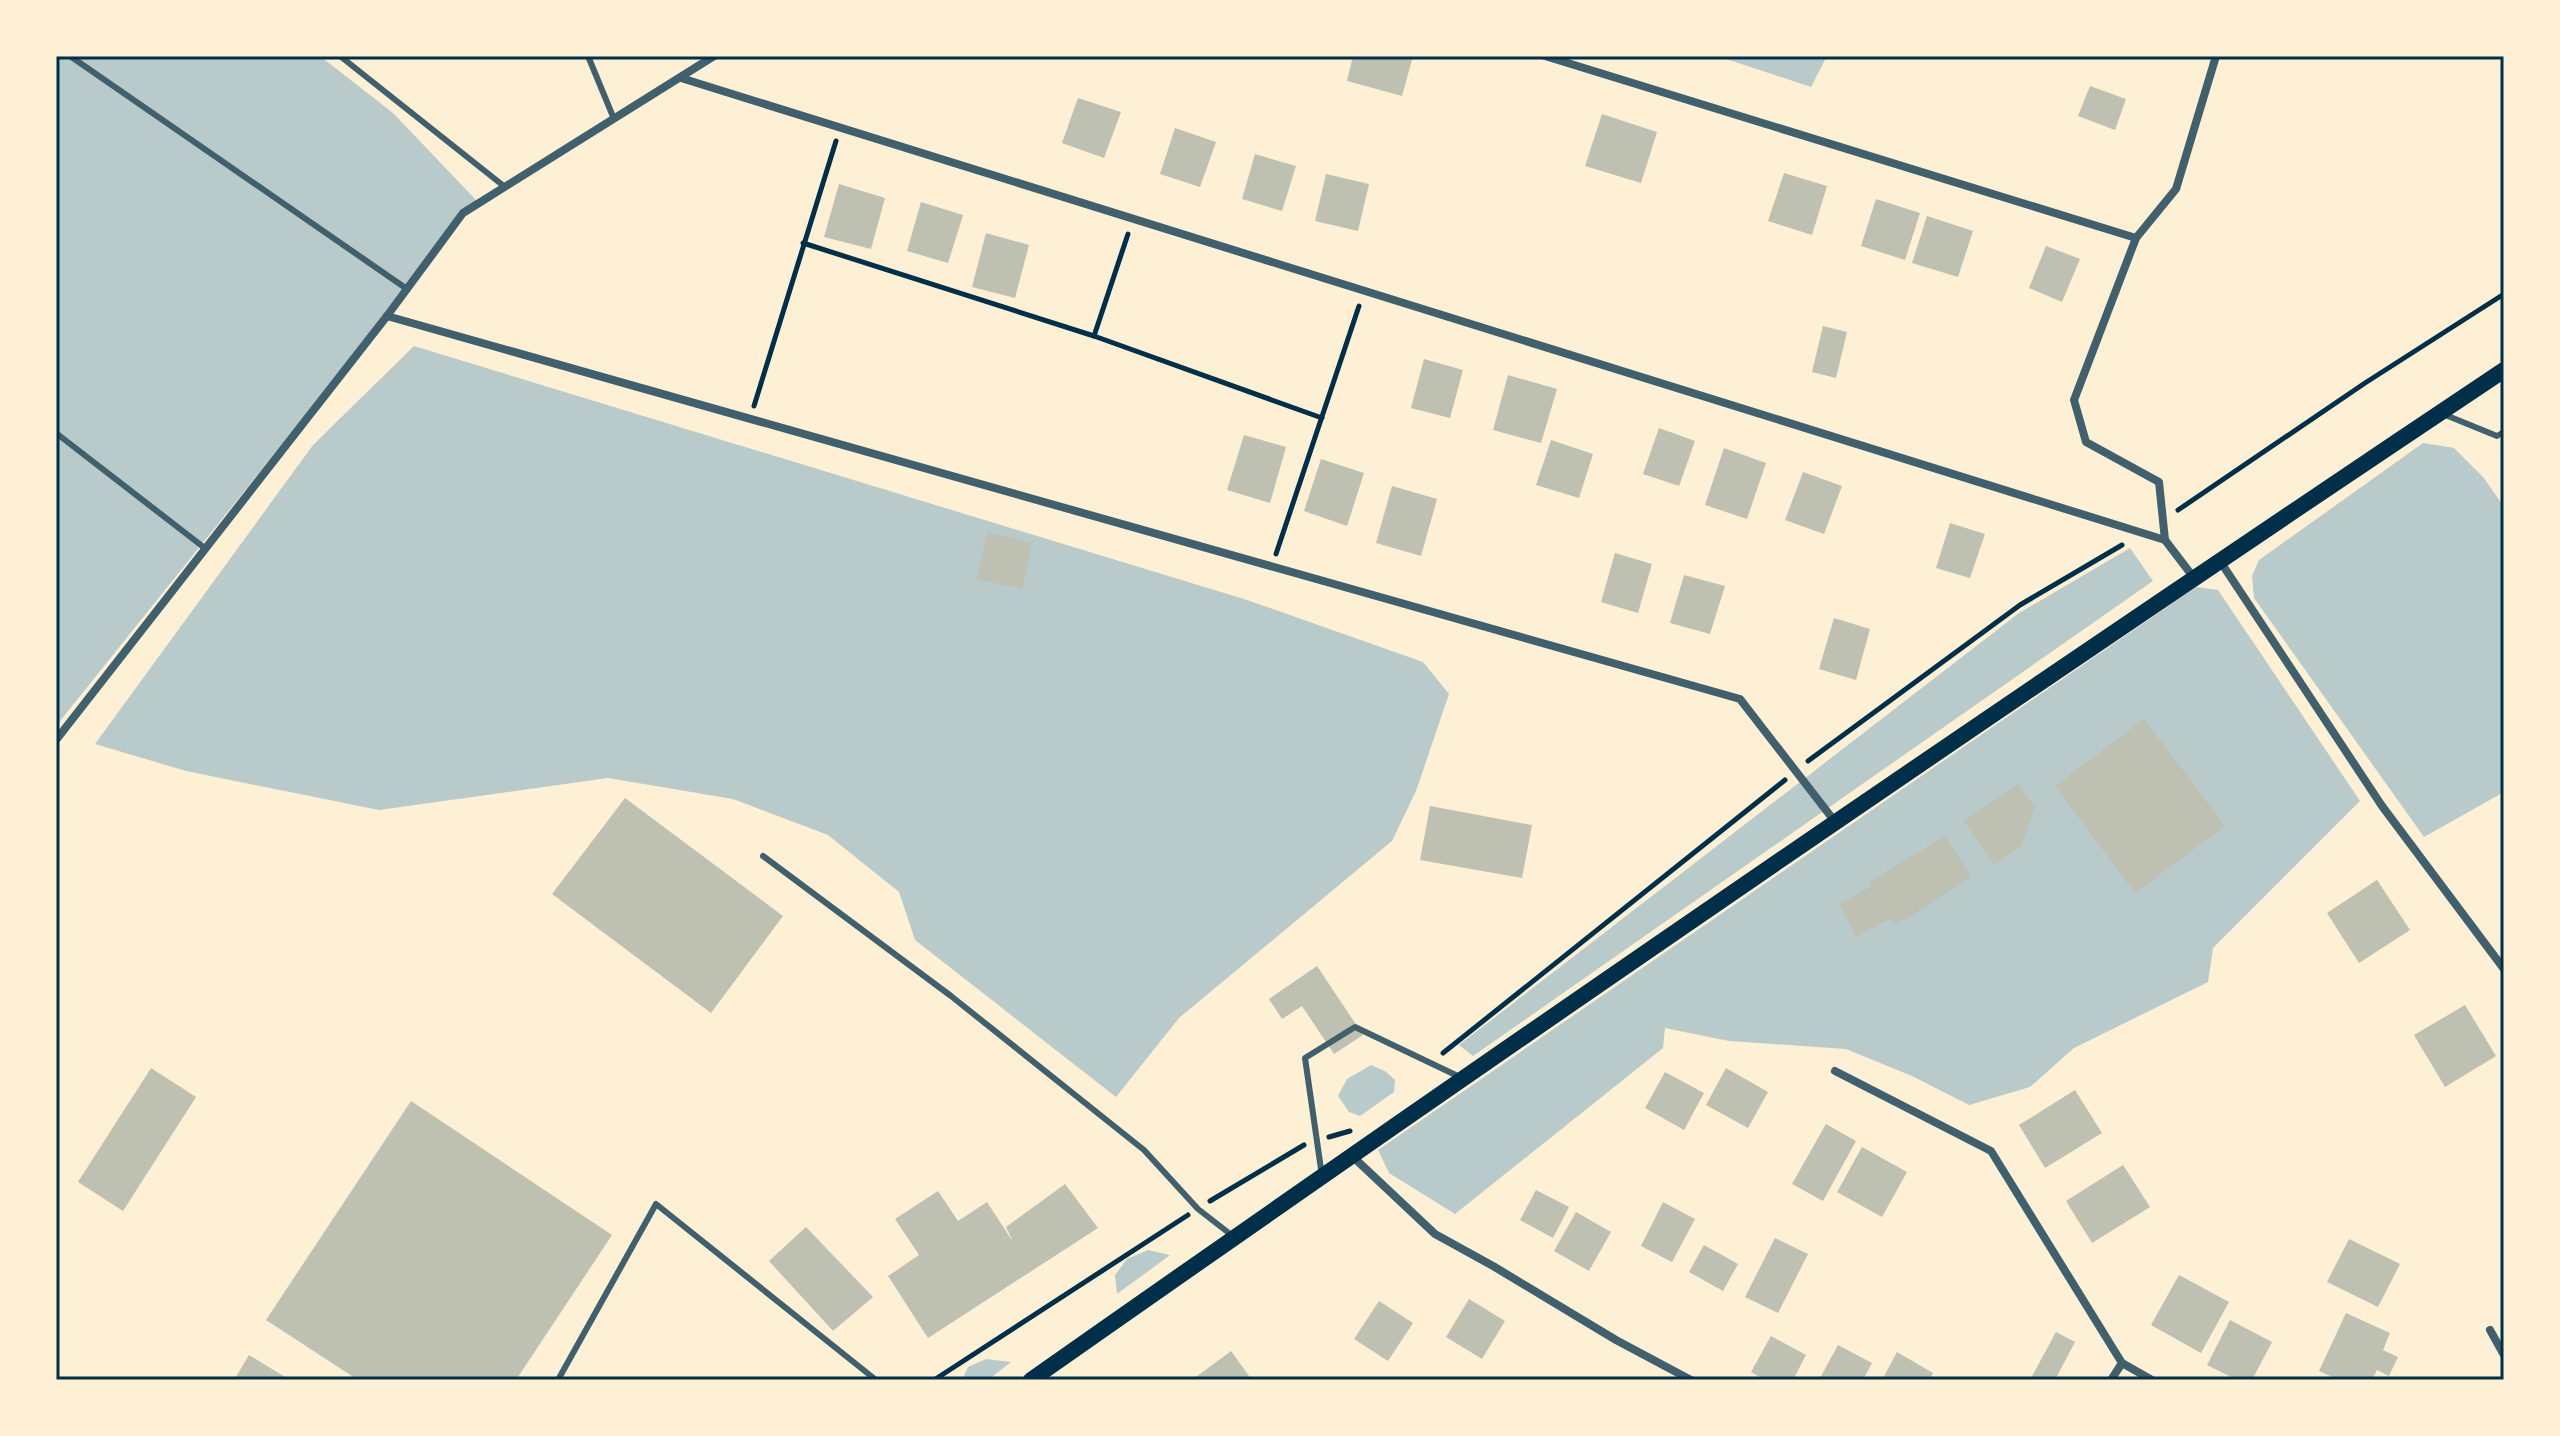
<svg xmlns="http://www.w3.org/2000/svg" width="2560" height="1436" viewBox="0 0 2560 1436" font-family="'Alegreya Sans',sans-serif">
	<rect width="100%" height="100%" fill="#fdf0d5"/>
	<g fill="#b9caca">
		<path d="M56 56H320L393 113 477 201 56 726Z"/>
		<path d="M1717 56H1827L1811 87Z"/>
		<path d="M414 346 1247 600 1423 662 1449 694 1416 791 1392 841 1179 1018 1116 1097 915 940 899 892 828 835 733 799 608 778 379 810 186 771 95 744 313 445Z"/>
		<path d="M2423 443 2454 448 2484 478 2504 507V792L2424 837 2254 598 2252 576 2259 560Z"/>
		<path d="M2130 548 2153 581 1473 1056 1459 1045 2019 613Z"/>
		<path d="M2196 587 2218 590 2360 801 2213 948 2208 982 2074 1048 2030 1087 1969 1105 1912 1076 1846 1049 1729 1041 1665 1028 1663 1048 1455 1214 1389 1173 1378 1150Z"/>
		<path d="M1371 1065 1385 1071 1395 1080 1394 1092 1360 1116 1349 1112 1338 1096 1347 1079Z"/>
		<path d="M1148 1250 1170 1255 1117 1294 1115 1275 1127 1259Z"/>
		<path d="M986 1359 1011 1362 988 1380H962L968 1367Z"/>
	</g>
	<g fill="#bec0b2">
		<path d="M1353 56H1413L1402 96 1347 81Z"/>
		<path d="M2090 86 2126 99 2115 130 2078 116Z"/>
		<path d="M1078 98 1121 112 1104 158 1062 143Z"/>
		<path d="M1602 114 1657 132 1641 183 1585 166Z"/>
		<path d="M1175 128 1216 142 1200 187 1160 174Z"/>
		<path d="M1255 154 1296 166 1282 211 1242 199Z"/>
		<path d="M1784 173 1827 186 1812 235 1768 221Z"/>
		<path d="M1326 174 1369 184 1358 231 1315 221Z"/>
		<path d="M839 184 885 198 871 249 824 237Z"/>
		<path d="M1876 199 1920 213 1905 260 1861 246Z"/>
		<path d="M921 202 963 215 948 263 907 251Z"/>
		<path d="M1927 216 1973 231 1958 277 1912 263Z"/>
		<path d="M986 233 1029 245 1015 298 972 287Z"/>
		<path d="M2046 246 2080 259 2062 302 2029 288Z"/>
		<path d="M1823 326 1847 332 1836 378 1812 372Z"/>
		<path d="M1424 359 1463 370 1450 418 1411 408Z"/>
		<path d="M1508 375 1557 389 1541 443 1493 430Z"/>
		<path d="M1659 428 1695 441 1679 486 1643 474Z"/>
		<path d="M1244 435 1286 447 1270 503 1227 490Z"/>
		<path d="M1551 440 1593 454 1579 498 1536 485Z"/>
		<path d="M1724 448 1766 463 1747 519 1705 505Z"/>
		<path d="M1321 459 1364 473 1347 526 1304 511Z"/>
		<path d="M1803 472 1842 486 1824 534 1785 520Z"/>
		<path d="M1392 486 1437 499 1421 556 1376 543Z"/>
		<path d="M1950 523 1985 534 1970 578 1936 568Z"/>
		<path d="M987 532 1032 543 1022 589 977 579Z"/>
		<path d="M1615 553 1652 564 1638 613 1601 602Z"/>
		<path d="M1684 575 1725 586 1710 634 1670 623Z"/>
		<path d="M1834 618 1870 629 1856 680 1819 669Z"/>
		<path d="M2144 719 2225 826 2135 893 2055 786Z"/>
		<path d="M2018 784 2035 807 2021 846 1994 865 1964 821Z"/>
		<path d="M625 798 783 916 711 1013 552 894Z"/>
		<path d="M1430 806 1532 825 1522 878 1420 860Z"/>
		<path d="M1945 836 1971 877 1896 925 1891 918 1856 937 1839 904 1872 886 1870 881Z"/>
		<path d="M2377 880 2410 930 2359 963 2327 913Z"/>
		<path d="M1317 966 1363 1035 1334 1054 1302 1006 1282 1019 1269 999Z"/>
		<path d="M2465 1005 2496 1056 2445 1087 2414 1035Z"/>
		<path d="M151 1068 196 1097 123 1211 78 1182Z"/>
		<path d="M1726 1068 1768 1092 1748 1128 1706 1105Z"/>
		<path d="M1665 1072 1704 1093 1684 1130 1645 1108Z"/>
		<path d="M2075 1090 2102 1133 2045 1168 2019 1125Z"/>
		<path d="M411 1101 612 1235 516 1380H358L266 1320Z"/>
		<path d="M1826 1124 1856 1141 1823 1201 1792 1184Z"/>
		<path d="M1862 1147 1907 1172 1882 1217 1837 1192Z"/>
		<path d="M2123 1165 2150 1207 2092 1243 2066 1201Z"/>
		<path d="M1065 1184 1098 1228 928 1338 888 1276 919 1255 895 1219 938 1191 958 1221 987 1202 1013 1242 1006 1227Z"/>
		<path d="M1536 1190 1569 1207 1553 1238 1520 1220Z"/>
		<path d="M1663 1202 1695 1219 1672 1262 1641 1246Z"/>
		<path d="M1576 1212 1611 1232 1589 1271 1554 1251Z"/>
		<path d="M806 1227 873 1297 833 1331 769 1261Z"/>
		<path d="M1775 1238 1808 1254 1778 1313 1745 1297Z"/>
		<path d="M2349 1239 2400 1264 2378 1307 2327 1282Z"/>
		<path d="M1704 1245 1738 1264 1723 1291 1689 1272Z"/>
		<path d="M2179 1275 2229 1302 2201 1353 2151 1325Z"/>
		<path d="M1469 1299 1505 1321 1482 1359 1446 1337Z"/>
		<path d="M1379 1301 1413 1323 1388 1361 1354 1339Z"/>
		<path d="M2346 1313 2390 1333 2383 1350 2398 1357 2389 1376 2377 1370 2372 1380H2339L2319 1371Z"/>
		<path d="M2230 1320 2272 1342 2252 1380H2237L2207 1365Z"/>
		<path d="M2056 1332 2075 1342 2055 1380H2030Z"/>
		<path d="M1771 1336 1806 1355 1793 1380H1765L1751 1372Z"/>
		<path d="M1838 1345 1872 1363 1863 1380H1825L1820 1378Z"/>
		<path d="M1231 1351 1252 1380H1192Z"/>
		<path d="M1897 1352 1933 1373 1929 1380H1882Z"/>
		<path d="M249 1355 290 1380H234Z"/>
	</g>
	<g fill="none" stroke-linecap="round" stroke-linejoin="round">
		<g stroke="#003049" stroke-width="5">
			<path d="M803 243 1094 336 1322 418"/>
			<path d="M1094 336 1128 234"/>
			<path d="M754 406 836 141"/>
			<path d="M2178 510 2365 383 2504 294"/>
			<path d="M1276 554 1359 306"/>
			<path d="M1808 761 2020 605 2122 545"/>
			<path d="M1443 1053 1785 780"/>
			<path d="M1329 1137 1350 1131"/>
			<path d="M1210 1201 1304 1145"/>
			<path d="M934 1380 1188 1215"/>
		</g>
		<g stroke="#3f606c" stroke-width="6">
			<path d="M70 56 407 289"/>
			<path d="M340 56 505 187"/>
			<path d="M588 56 614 119"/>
			<path d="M2443 414 2497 436 2504 432"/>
			<path d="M56 433 206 549"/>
			<path d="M763 856 951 996 1144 1150 1198 1209 1234 1237"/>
			<path d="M1322 1176 1305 1058 1355 1027 1462 1078"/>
			<path d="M558 1380 656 1204 876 1380"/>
		</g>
		<g stroke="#3f606c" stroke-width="8">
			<path d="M1545 56 2136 238"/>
			<path d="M681 78 2165 540"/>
			<path d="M387 316 1740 699 1836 823"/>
			<path d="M2220 561 2382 806 2504 969"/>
			<path d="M2194 578 2165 540 2159 482 2086 442 2074 400 2136 238 2176 189 2216 56"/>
			<path d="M56 740 387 316 463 213 714 56"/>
			<path d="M1835 1071 1991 1151 2122 1363 2152 1380"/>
			<path d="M1351 1155 1435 1234 1493 1266 1616 1340 1691 1380"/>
			<path d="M2490 1330 2504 1355"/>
			<path d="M2111 1380 2122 1363"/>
		</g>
		<path stroke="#003049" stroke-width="16" d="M1031 1380C1518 1038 2009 701 2504 370"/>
	</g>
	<rect width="2560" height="1436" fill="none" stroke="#fdf0d5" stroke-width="116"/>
	<rect x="58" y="58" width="2444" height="1320" fill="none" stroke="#003049" stroke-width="3"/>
</svg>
